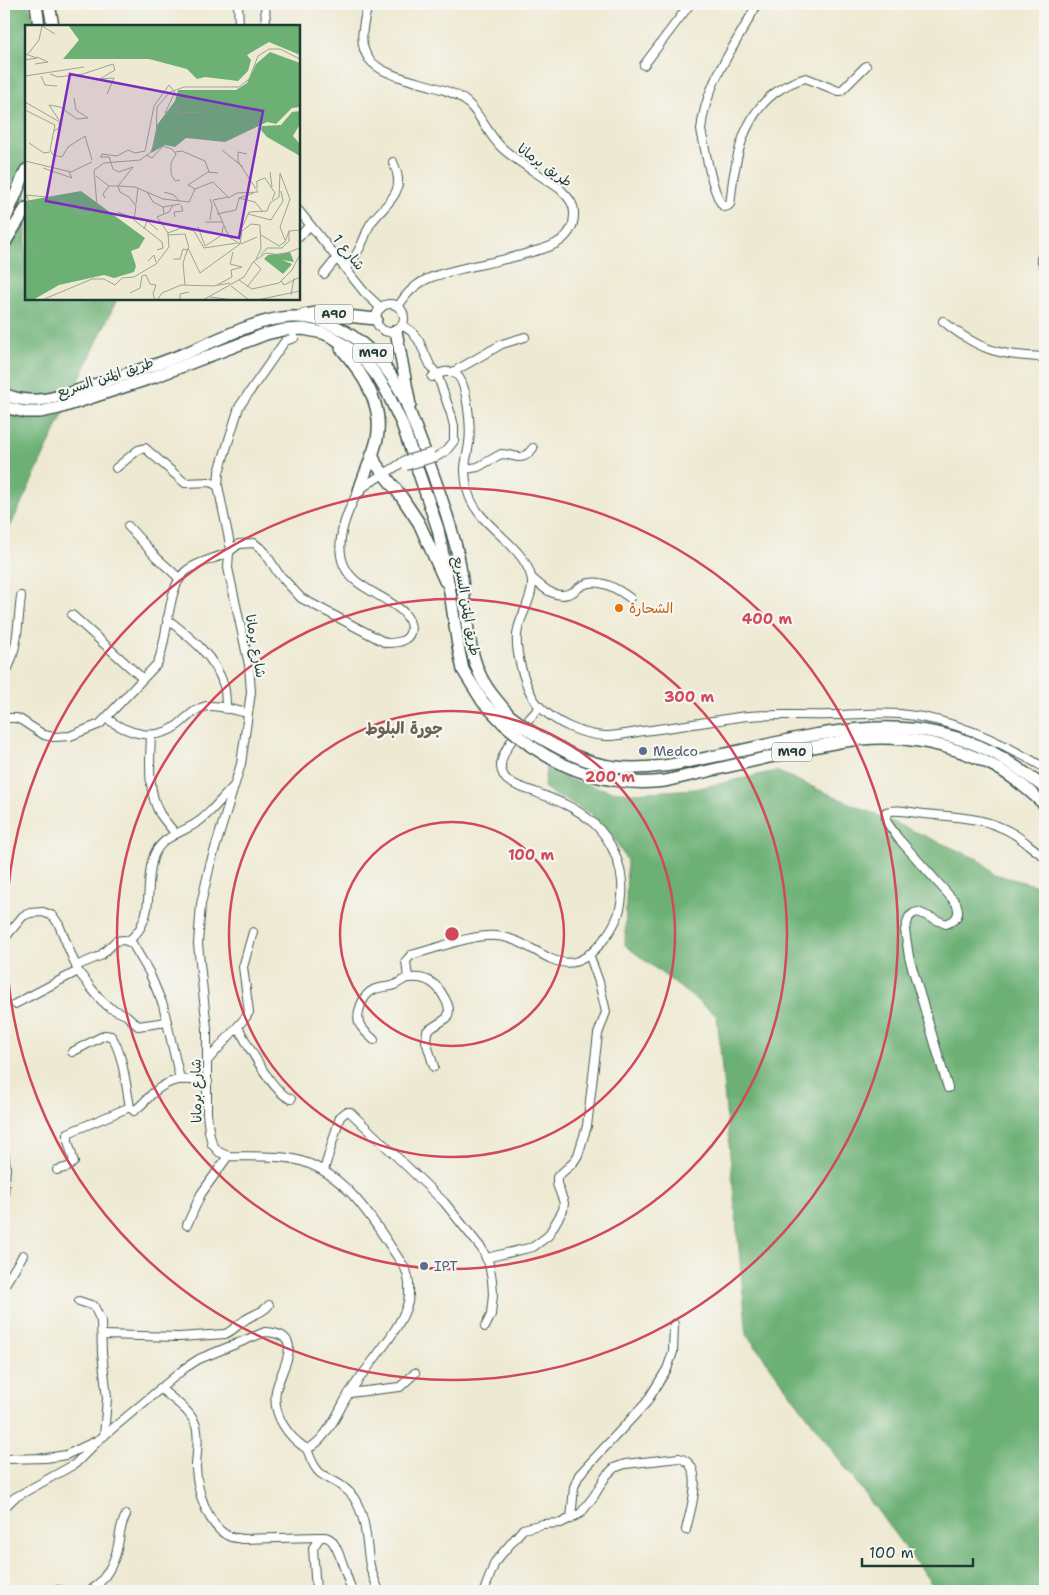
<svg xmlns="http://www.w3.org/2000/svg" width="1049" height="1595" viewBox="0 0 1049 1595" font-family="'Shantell Sans','Playpen Sans Arabic',sans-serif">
	<rect width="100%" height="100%" fill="#f6f6f2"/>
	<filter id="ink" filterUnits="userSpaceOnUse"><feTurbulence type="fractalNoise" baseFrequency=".02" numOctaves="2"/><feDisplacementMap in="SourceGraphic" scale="10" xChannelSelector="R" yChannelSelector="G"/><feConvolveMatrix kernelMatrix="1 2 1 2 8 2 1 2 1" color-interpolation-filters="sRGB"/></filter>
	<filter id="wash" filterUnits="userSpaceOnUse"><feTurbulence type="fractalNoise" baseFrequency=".0096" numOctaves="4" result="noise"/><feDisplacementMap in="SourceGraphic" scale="20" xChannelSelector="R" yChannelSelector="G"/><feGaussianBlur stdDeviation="1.12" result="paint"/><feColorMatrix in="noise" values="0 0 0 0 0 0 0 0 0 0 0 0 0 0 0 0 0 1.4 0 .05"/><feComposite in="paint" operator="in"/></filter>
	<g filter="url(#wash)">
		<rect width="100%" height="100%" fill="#eee9d2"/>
		<g fill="#6cb074" stroke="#467654">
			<path d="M4 4H28L37 26H26V299H117L4 540Z"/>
			<path d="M546 767 570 780 611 791 633 793 695 789 776 771 980 860 994 874 1045 888V1591H937L747 1335 717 1016 625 945 627 861 613 836 590 813 553 794 544 787Z"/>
		</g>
	</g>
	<g filter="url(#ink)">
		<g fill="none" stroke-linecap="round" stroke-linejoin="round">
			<g stroke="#3e574c" stroke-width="10">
				<g id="minor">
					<path d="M238 4 239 26"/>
					<path d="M265 4 266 26"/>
					<path d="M368 4C364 22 357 43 369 59 386 81 435 82 460 97 478 108 486 132 501 147 517 162 542 176 560 189 568 197 575 204 574 215 574 225 569 235 560 241 551 248 539 250 528 253 497 263 463 266 432 277 416 283 406 293 398 307"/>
					<path d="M757 4C737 44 705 83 701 130 705 147 712 195 724 207L728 206 730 204C732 192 732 181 735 169 742 126 761 90 806 78L838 91H841L866 66"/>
					<path d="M644 65 690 4"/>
					<path d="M299 211 365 293 381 308"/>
					<path d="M299 237 310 225"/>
					<path d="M1045 252 1041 259 1045 268"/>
					<path d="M346 268C353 260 359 251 363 241 366 235 367 229 371 223 387 201 408 194 393 162"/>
					<path d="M324 274 337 258"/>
					<circle cx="390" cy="318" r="14"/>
					<path d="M943 321C978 350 1000 356 1045 357"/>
					<path d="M402 325 411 331 419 341 431 367 437 374 451 414 454 426V441L446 451 436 457"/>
					<path d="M453 372 502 344 525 337"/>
					<path d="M432 377C438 374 447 369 454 373 468 379 471 429 469 443 468 452 465 461 465 470 465 476 466 482 467 488 474 525 521 541 531 576 536 593 521 614 518 629 513 649 526 693 540 707 557 724 583 735 606 736 618 736 631 733 643 731 675 727 707 722 739 717 770 713 800 716 831 715 854 715 877 712 900 714 954 719 999 741 1045 768"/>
					<path d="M116 468 138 450 145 448 185 483 210 482 218 486 231 549"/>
					<path d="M465 469 478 467 501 454C516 454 521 464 533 448"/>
					<path d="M218 486 219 472 239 407 285 341 294 338"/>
					<path d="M128 526 156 557 180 579"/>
					<path d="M532 578C543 588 557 601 573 592 576 590 579 587 583 585 599 577 618 589 630 598"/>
					<path d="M72 615 142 678"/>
					<path d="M167 619C190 637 215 656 224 686 226 693 226 702 226 709"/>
					<path d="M4 676C18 653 18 622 21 596"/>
					<path d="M4 718H16L21 720 44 735 54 737 70 736 100 724 157 664C169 641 166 587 186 571 198 561 216 559 229 552"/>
					<path d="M106 718C128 734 155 742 178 725 186 719 193 710 203 707 213 703 236 711 248 713"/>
					<path d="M151 735C150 760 147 791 160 814 165 821 170 827 175 833"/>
					<path d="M4 939 23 916 30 913 43 912 53 916 59 925 78 971 91 988 101 1000 110 1008 126 1015 138 1026 167 1022"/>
					<path d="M129 941C133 936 139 932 141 926 153 905 145 878 154 855 163 834 187 832 202 819 214 809 223 797 234 786"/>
					<path d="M76 966 100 956 116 941 124 940 132 943 149 972 163 1005 180 1079"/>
					<path d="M408 978 406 961 411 955C435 949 472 934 496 936 539 939 561 990 601 943 617 924 624 907 622 881 619 856 607 832 586 817 571 805 552 799 535 792 526 789 515 786 507 780 504 777 501 771 501 767 500 749 528 720 540 707"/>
					<path d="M15 1004 78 971"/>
					<path d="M238 1027C247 1044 274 1095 291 1099"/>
					<path d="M374 1040C369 1035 362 1030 359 1023 356 1012 363 995 373 990 379 987 386 987 392 986 398 984 404 978 409 978 425 976 437 983 444 997 448 1004 451 1010 447 1018L427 1031 426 1041 434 1067"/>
					<path d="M72 1052 105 1035 111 1036C123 1052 126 1087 130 1107L134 1111C141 1106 146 1100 152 1094 170 1077 185 1078 208 1082"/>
					<path d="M208 1060 246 1017 249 1012 243 967 253 932"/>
					<path d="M948 1088 909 957 905 930 909 917 914 913 918 912 946 924C957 920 961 914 956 903L898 838 886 821V812C897 808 913 813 924 814 956 817 986 817 1014 834 1025 841 1034 850 1045 857"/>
					<path d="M4 1152 6 1168 4 1194"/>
					<path d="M57 1170 68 1167 74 1162 68 1141V1133L130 1107"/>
					<path d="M324 1170 340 1117 346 1112H350L444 1202 482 1249 489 1264 492 1280 493 1294 491 1315 485 1327"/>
					<path d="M187 1225 201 1194 228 1156"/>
					<path d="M486 1258 533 1247 548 1236 563 1210 564 1203 557 1184V1177L573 1163 578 1155 587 1126 598 1034 606 1012 599 982 589 954"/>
					<path d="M4 1286 23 1255"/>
					<path d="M79 1301 94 1306 101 1321 102 1353 107 1398 104 1436"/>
					<path d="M102 1335 179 1337 225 1334C233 1331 238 1324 245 1320 253 1314 263 1313 269 1305"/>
					<path d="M160 1388C172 1399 191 1410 196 1426 200 1439 196 1455 196 1468 197 1490 208 1529 231 1537 234 1538 239 1538 242 1539L320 1537"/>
					<path d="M349 1393 400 1387 415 1373"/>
					<path d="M307 1449C310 1457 313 1467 320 1473 331 1481 346 1485 354 1498 367 1518 366 1543 370 1566 372 1574 376 1583 379 1591"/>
					<path d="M4 1458 6 1459 46 1458 66 1455 98 1440"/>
					<path d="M4 1508 14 1498 75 1464 100 1439 185 1368 199 1359 265 1332C308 1334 281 1367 276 1391 272 1415 288 1437 307 1449 317 1445 325 1435 331 1425 338 1415 343 1402 350 1392 366 1367 401 1330 408 1302 410 1290 410 1279 405 1268 376 1226 348 1170 293 1159 274 1155 247 1157 228 1156L219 1152 212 1144 209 1131 207 1113V1029L198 944 201 904 210 865 241 764 251 692 249 665 228 568 229 552 239 544 254 543 264 551 278 573 301 598 386 643C392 643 399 643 404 640 415 633 411 621 404 613 394 602 369 592 356 581 334 563 339 534 349 510 352 504 355 495 360 490 373 478 391 472 405 460"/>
					<path d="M571 1519 574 1487 579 1475 646 1403 667 1369 673 1352 674 1324"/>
					<path d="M47 1591 58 1590 64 1591"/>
					<path d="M90 1591C105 1581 115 1562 118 1545 121 1531 119 1528 126 1515"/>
					<path d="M316 1591 313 1548 320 1537C324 1537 328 1536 331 1540 339 1547 347 1579 352 1591"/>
					<path d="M484 1591 495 1562 523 1529 543 1524 561 1523 581 1513 594 1496 606 1476 614 1468 625 1464 679 1458C707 1465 690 1510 686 1530"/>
				</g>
			</g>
			<g stroke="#3e574c" stroke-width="14">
				<g id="highway">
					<path d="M36 4 39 26"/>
					<path d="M49 4 53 26"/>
					<path d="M4 222 26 170"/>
					<path d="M4 244 26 208"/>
					<path d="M304 315 317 313 376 319"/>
					<path d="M396 331 410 405"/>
					<path d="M341 348C362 373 384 404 377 439 373 457 364 474 359 491"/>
					<path d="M4 394C33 408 64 395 92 386 122 375 152 367 181 355 214 342 258 318 292 317 343 315 385 358 405 400 423 447 442 495 455 543 467 584 462 630 478 670 485 688 498 702 510 716"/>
					<path d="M4 407 25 412H40L59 408 154 377 266 334 283 330 303 329 323 333 334 338 363 358 377 376 387 392 402 424 438 529 450 592 458 646 463 670 483 702 503 723"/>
					<path d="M372 454 376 464 401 496 419 523 445 581"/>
					<path d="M536 735C562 750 585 764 616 767 652 771 686 762 721 755 814 735 901 707 992 752 1011 762 1028 775 1045 788"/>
					<path d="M531 746C571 773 616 787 665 781 699 773 734 765 769 757 800 750 830 742 862 739 906 735 955 745 994 766 1013 776 1029 790 1045 805"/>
				</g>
			</g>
			<use href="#minor" stroke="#fff" stroke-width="8"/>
			<use href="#highway" stroke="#fff" stroke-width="11"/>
			<g stroke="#3e574c" stroke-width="10" stroke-linecap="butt">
				<g id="minor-bridge">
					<path d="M405 460 430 453"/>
					<path d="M406 466 436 457"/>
				</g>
			</g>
			<g stroke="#3e574c" stroke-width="14" stroke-linecap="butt">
				<g id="highway-bridge">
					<path d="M510 716 536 735"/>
					<path d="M503 723 531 746"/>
				</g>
			</g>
			<use href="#minor-bridge" stroke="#fff" stroke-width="8"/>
			<use href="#highway-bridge" stroke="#fff" stroke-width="11"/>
		</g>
	</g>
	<g fill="none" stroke="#d1495b" stroke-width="2.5">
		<circle cx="452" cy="934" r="112"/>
		<circle cx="452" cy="934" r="223"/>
		<circle cx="452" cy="934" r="335"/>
		<circle cx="452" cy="934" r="446"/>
	</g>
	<circle fill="#e8710a" stroke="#f6f6f2" stroke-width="2" cx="619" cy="608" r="5"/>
	<g fill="#5c6f8a" stroke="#f6f6f2" stroke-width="2">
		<circle cx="643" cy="751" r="5"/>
		<circle cx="424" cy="1266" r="5"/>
	</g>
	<g text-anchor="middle" stroke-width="4.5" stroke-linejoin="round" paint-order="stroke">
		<g fill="#f6f6f2" stroke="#60746d" stroke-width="1">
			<rect x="315" y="304.5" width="38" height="19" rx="4"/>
			<rect x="353" y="343.5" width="40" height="19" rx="4"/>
			<rect x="772" y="742.5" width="40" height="19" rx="4"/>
		</g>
		<g font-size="12" font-weight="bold" fill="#1f3d34">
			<text x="334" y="318">A90</text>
			<text x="373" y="357">M90</text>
			<text x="792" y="756">M90</text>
		</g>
		<g font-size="14" fill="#1f3d34" stroke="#f6f6f2">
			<text transform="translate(545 165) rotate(36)" y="5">طريق برمانا</text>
			<text transform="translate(349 252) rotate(51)" y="5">شارع 1</text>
			<text transform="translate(105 377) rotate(-18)" y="5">طريق المتن السريع</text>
			<text transform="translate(467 606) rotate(80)" y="5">طريق المتن السريع</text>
			<text transform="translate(256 646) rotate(80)" y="5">شارع برمانا</text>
			<text transform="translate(196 1091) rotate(-91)" y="5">شارع برمانا</text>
		</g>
		<g font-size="14" fill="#c56008" stroke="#f6f6f2" text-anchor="start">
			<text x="629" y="613">الشحارة</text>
		</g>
		<g font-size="14" fill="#4e5e75" stroke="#f6f6f2" text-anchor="start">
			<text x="653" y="756">Medco</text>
			<text x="434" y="1271">IPT</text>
		</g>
		<g font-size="16" font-weight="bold" fill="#6c6251" stroke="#f6f6f2">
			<text x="404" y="734">جورة البلوط</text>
		</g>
	</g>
	<g transform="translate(25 25)">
		<rect width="275" height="275" fill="#eee9d2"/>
		<path d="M43 0H275V30L244 17 222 30 226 35 223 46 213 56 180 52 172 54 162 44 124 34H38L54 15ZM245 27 275 38V82L267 83 251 99 242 97 200 117 161 113 150 122 140 120 126 128 132 100 150 76 153 65H211L222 58 231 39ZM275 86V99L268 111 275 119V131L242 112 236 105 237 101 256 100 267 87ZM56 166 120 213 114 223 106 226 111 241 109 247 89 253 79 250 34 260 8 275H0V176ZM265 227 269 237 257 235 267 239 258 249 239 234 243 230Z" fill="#6cb074"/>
		<path fill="none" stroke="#9ba493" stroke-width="1" d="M0 29 12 33 0 35M3 29 14 15 17 1 30 9M10 39 23 37 12 32M25 49 33 52 58 49 88 39 90 45 75 54 89 53 82 69M0 51 59 42M16 51 20 60 32 61M0 77 33 96M0 85 30 100 25 125 28 130 37 132 43 122 60 111 67 135M29 106 34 103V95L24 80 35 82 52 94 63 93 51 85 49 73M4 118 19 128 25 127M197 125 218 142M150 127 157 126 180 136 184 147M121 130 127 133 138 121 147 124 151 129 146 138V149L150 156 155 155M75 132H84L88 144 94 147 108 142 93 161 110 162 138 174 164 177 170 164 188 157 203 172 188 175 204 212 215 219 217 206 226 199 235 200 236 224 231 234M76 132 77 129 92 131 103 125 110 128 120 126 129 81 144 60 150 67 140 88 153 81 154 88 175 87M0 136 46 147 67 137M18 143 47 153 44 147M245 147 247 162M255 148 265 174 255 202 260 215M71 151 84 161M93 161 95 167 104 172 111 181 109 195 137 217 138 223 132 225M232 163V156L240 153 250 168 247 175M170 164 163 160 183 147 193 148M122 167 128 177 138 182M139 167 149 170 154 176M229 168 214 173 230 177 238 187M0 170 34 173 57 189H66L72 181 69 145 79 138 115 135 125 128 131 116 132 82 145 67 159 62H214L224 54 233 31 244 24H255L275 34M80 173 78 169 84 161H93M203 173 212 168 233 167 213 136V127L222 129M111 179 113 163M93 187 108 193M139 189 138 182 155 179M192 189 211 185 214 173M223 189 246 195 258 176 256 166M0 190 8 184 1 170M150 192 149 187 158 186 156 180M185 195 187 180 185 174M180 197H197M173 202 180 221 197 210 198 201M119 204 122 196 133 205M215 207 224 187 242 186 245 178 254 172 255 148M0 208 11 227M143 208 132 192 144 187 148 180M142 210 160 209 164 223M236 210 254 221 260 217 264 206M216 219 232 212M236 230 242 223H257L264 216V206L275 205M148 234H155L158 224 162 225M123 236 129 230 131 237M214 255 227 264 254 258 267 245 275 229M256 256 259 260 275 252M160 260 158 238 163 223 175 248 215 219M192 260 207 252 206 245 217 242 205 239 208 227M206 261 224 275M222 262 236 244 229 237M105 268 115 263 117 251 121 250 125 259 131 260 128 269 130 275M266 270 269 253M185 272 208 275M17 275 67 254H79L90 260 97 253 109 252 131 239 144 222 143 208 156 203 169 206 179 223 212 218M132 275 137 268 156 260 188 261 205 258M155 275V269L164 267M178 275 219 252 228 237 241 228 256 230 275 223M232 275 275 266"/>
		<path fill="#7b2cbf" fill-opacity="0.15" stroke="#7b2cbf" stroke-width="2.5" d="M45 49 238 86 214 213 21 176Z"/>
		<rect width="275" height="275" fill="none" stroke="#1f3d34" stroke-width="2.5"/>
	</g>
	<circle cx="452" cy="934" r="8" fill="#d1495b" stroke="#f6f6f2" stroke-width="2.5"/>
	<g font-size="15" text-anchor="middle" font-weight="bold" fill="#d1495b" stroke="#f6f6f2" stroke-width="4.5" stroke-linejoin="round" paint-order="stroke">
		<text x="767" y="624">400 m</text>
		<text x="689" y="702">300 m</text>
		<text x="610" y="782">200 m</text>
		<text x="531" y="860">100 m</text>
	</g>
	<rect width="1049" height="1595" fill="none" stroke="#f6f6f2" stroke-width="20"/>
	<path d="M862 1558v8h111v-8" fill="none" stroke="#1f3d34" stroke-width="2.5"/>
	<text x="869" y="1558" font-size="15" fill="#1f3d34" stroke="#f6f6f2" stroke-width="4" paint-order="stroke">100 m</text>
</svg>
